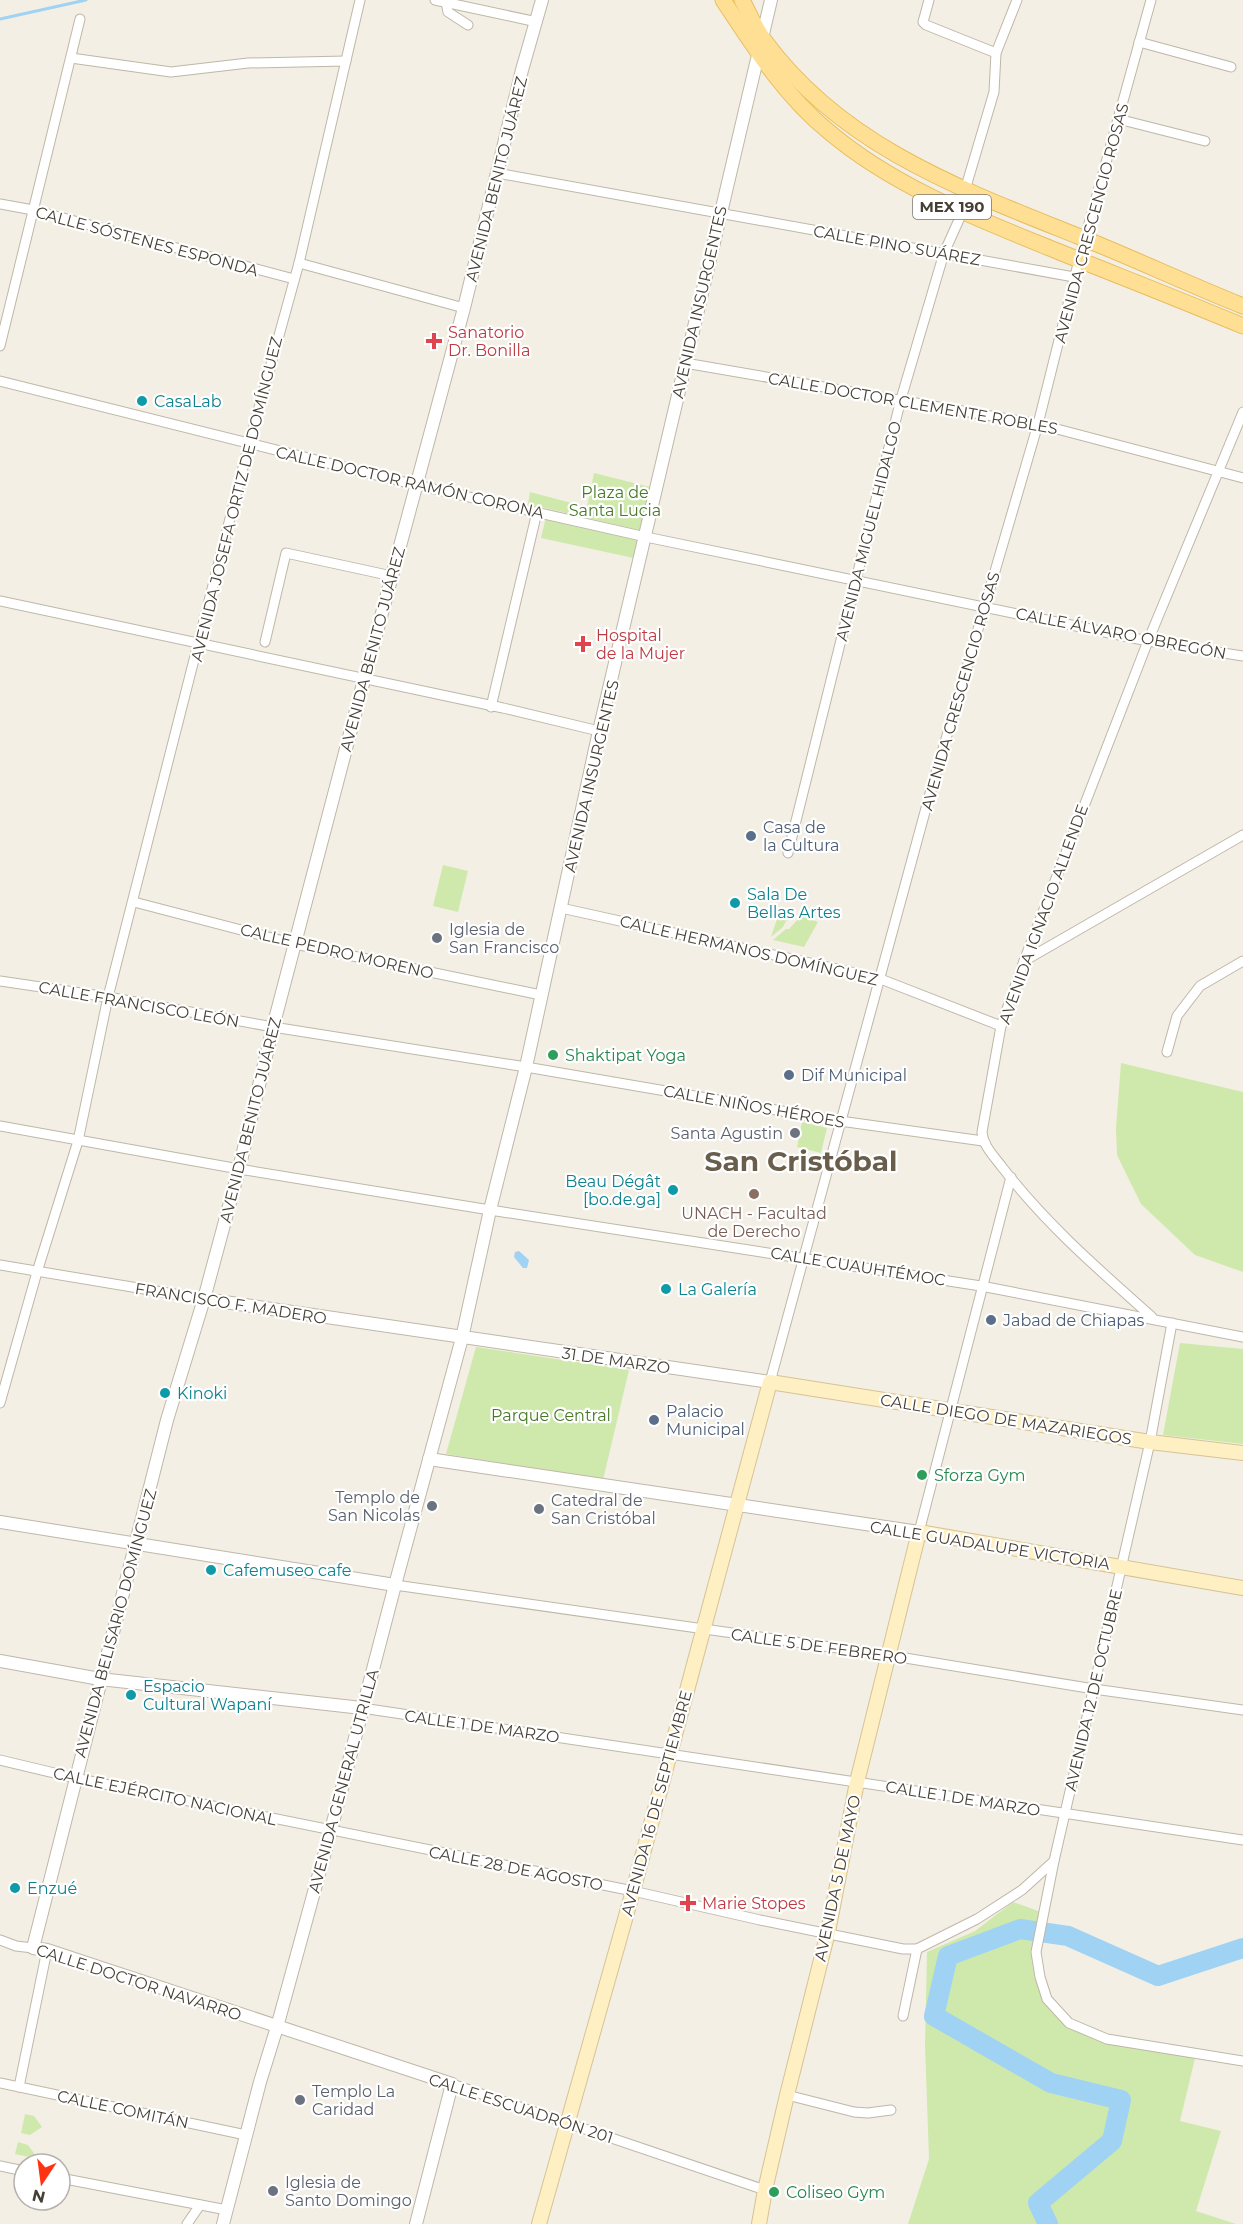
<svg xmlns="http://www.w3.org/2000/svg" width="1243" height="2224" viewBox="0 0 1243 2224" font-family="Montserrat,sans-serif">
	<rect width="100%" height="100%" fill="#f3efe5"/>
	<g fill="#cfe9ad">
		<path d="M594 473 650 487 643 531 528 504 530 492 587 507Z"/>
		<path d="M546 517 640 538 638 559 541 538Z"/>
		<path d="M443 865 468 871 458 912 433 906Z"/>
		<path d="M780 910 796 914 786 921 783 927 771 937Z"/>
		<path d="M801 916 818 922 804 947 773 940 786 929H789Z"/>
		<path d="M1121 1063 1243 1092V1272L1195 1255 1141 1204 1117 1155 1116 1128Z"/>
		<path d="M802 1122 827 1128 821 1153 797 1147Z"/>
		<path d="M1180 1343 1243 1349V1444L1163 1435Z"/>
		<path d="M476 1347 629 1370 603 1480 446 1454Z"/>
		<path d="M1013 1902 1041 1912 1036 1978 1067 2025 1107 2042 1196 2054 1180 2121 1221 2131 1196 2211 1236 2224H908L929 2159 925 2045 927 1952 975 1931Z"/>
		<path d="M25 2114 34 2116 42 2127 30 2135 21 2133Z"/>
		<path d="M18 2142 28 2145 38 2159 15 2154Z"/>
	</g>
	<path fill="#9fd2f3" d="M519 1251 529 1260 527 1268H523L514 1257 515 1252Z"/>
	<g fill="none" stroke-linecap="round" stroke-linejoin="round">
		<path stroke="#9fd2f3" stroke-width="3" d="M0 19 86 0"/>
		<path stroke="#9fd2f3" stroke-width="20" d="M1048 2224 1038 2203 1112 2141 1121 2100 1051 2083 934 2016 948 1956 1020 1929 1068 1936 1158 1976 1243 1948"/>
		<g stroke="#bfb7a8" stroke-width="11">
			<g id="minor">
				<path d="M435 0 537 22"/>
				<path d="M929 0 923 22 926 25 996 53"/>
				<path d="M446 2 448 12 468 25"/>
				<path d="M1139 42 1231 67"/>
				<path d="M71 58 171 72 248 63 346 61"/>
				<path d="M1118 119 1205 141"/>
				<path d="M497 173 1074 277"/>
				<path d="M965 190 994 92 996 53 1017 0"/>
				<path d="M0 204 33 210 294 279"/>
				<path d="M299 263 464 308"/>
				<path d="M0 346 80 19"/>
				<path d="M685 363 1038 424 1243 478"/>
				<path d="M0 381 416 485 646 537 1148 641 1243 656"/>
				<path d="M0 601 503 708 599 731"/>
				<path d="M265 642 286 553 392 576"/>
				<path d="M491 707 537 512"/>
				<path d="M788 853 901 399 944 253 962 213"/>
				<path d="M134 902 295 944 541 995"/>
				<path d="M561 908 878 978 1001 1026"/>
				<path d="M1024 961 1243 835"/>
				<path d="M0 981 108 997 273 1027 526 1067 840 1121 983 1141"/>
				<path d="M1167 1052 1177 1016 1200 986 1243 961"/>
				<path d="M0 1126 239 1169 490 1210 981 1286 1243 1337"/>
				<path d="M0 1265 204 1299"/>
				<path d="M1152 1317C1098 1269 1046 1224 1002 1167 994 1156 983 1146 982 1132L1001 1026 1024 961 1148 641 1243 412"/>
				<path d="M1172 1323 1150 1442 1054 1861 1036 1952 1040 1977 1047 1999 1069 2023 1107 2039 1243 2061"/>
				<path d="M770 1382 929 797 1038 424 1079 260 1151 0"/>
				<path d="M0 1403 37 1272 78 1141 108 997 249 444 299 263 360 0"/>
				<path d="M919 1532 1011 1177"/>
				<path d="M395 1585 887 1655 1094 1689 1243 1710"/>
				<path d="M362 1708 1243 1840"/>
				<path d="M0 1760 75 1778 633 1891 760 1920 903 1949H917L977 1919 1022 1890 1054 1861"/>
				<path d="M0 1940 16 1946 33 1948"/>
				<path d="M903 2016 917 1949"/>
				<path d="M0 2083 246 2135"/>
				<path d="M452 2084 765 2190"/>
				<path d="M19 2087 47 1950"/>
				<path d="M787 2095 854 2112 868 2113 891 2110"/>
				<path d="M0 2166 24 2171"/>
				<path d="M60 2178 227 2210"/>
				<path d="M187 2224 200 2205"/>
			</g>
		</g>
		<g stroke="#bfb7a8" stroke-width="14">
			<g id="tertiary">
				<path d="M204 1299 770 1382"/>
				<path d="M429 1459 919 1532"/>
				<path d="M0 1522 395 1585"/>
				<path d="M0 1661 100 1679 362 1708"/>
				<path d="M223 2224 260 2082 277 2027 331 1830 395 1585 462 1338 490 1210 526 1067 599 731 771 0"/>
				<path d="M416 2224 452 2084 47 1950 33 1948 167 1420 204 1299 239 1169 273 1027 364 680 464 308 522 70 542 0"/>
			</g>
		</g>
		<g stroke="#d5c394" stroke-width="16">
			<g id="secondary">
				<path d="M539 2224 633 1891 770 1382 1150 1442 1243 1453"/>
				<path d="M759 2224 765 2190 787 2095 828 1932 857 1782 919 1532 1243 1588"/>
			</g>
		</g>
		<g stroke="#e7bd5f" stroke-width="17">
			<g id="primary">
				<path d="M723 0C754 47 784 95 828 131 894 187 978 219 1057 251 1119 276 1181 300 1243 326"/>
				<path d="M742 0C749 13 755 28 764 40 841 146 963 190 1080 237 1135 259 1188 284 1243 306"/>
			</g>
		</g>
		<use href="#minor" stroke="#fff" stroke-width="9"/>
		<use href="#tertiary" stroke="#fff" stroke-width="12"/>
		<use href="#secondary" stroke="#fff0c4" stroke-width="14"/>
		<use href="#primary" stroke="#ffdf93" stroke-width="15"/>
	</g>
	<g fill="#e0444e" stroke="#fff" stroke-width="2">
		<path d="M431 332h6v6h6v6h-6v6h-6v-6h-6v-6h6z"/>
		<path d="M580 635h6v6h6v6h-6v6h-6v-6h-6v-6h6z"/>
		<path d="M685 1894h6v6h6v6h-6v6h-6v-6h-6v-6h6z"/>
	</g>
	<g fill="#0f9aa8" stroke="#fff" stroke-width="2">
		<circle cx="142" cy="401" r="6"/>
		<circle cx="735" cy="903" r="6"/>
		<circle cx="673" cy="1190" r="6"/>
		<circle cx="666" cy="1289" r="6"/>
		<circle cx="165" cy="1393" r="6"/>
		<circle cx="211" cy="1570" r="6"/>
		<circle cx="131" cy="1695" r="6"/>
		<circle cx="15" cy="1888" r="6"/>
	</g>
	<g fill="#5c6f8a" stroke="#fff" stroke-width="2">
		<circle cx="751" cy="836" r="6"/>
		<circle cx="789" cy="1075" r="6"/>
		<circle cx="991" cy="1320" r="6"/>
		<circle cx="654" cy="1420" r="6"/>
	</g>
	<g fill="#6b7280" stroke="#fff" stroke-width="2">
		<circle cx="437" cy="938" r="6"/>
		<circle cx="795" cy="1133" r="6"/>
		<circle cx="432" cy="1506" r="6"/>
		<circle cx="539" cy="1509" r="6"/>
		<circle cx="300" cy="2100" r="6"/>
		<circle cx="273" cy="2191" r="6"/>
	</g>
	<g fill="#2e9e5b" stroke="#fff" stroke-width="2">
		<circle cx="553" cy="1055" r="6"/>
		<circle cx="922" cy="1475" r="6"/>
		<circle cx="774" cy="2192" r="6"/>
	</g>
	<circle fill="#8d6e63" stroke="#fff" stroke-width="2" cx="754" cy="1194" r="6"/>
	<g text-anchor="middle" stroke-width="4.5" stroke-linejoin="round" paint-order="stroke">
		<rect fill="#fff" stroke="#7e7972" stroke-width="1.5" x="913" y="195" width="78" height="24" rx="4.5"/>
		<g font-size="15" font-weight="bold" fill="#463f35">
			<text x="952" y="212">MEX 190</text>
		</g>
		<g font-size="16" fill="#463f35" stroke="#fff">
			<text transform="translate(496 179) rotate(-76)" y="6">AVENIDA BENITO JUÁREZ</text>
			<text transform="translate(1091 223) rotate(-75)" y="6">AVENIDA CRESCENCIO ROSAS</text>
			<text transform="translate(147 241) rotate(15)" y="6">CALLE SÓSTENES ESPONDA</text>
			<text transform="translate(897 245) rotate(10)" y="6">CALLE PINO SUÁREZ</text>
			<text transform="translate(699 302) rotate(-77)" y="6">AVENIDA INSURGENTES</text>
			<text transform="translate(913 403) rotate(10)" y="6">CALLE DOCTOR CLEMENTE ROBLES</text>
			<text transform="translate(410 482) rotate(13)" y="6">CALLE DOCTOR RAMÓN CORONA</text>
			<text transform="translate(236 499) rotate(-76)" y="6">AVENIDA JOSEFA ORTIZ DE DOMÍNGUEZ</text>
			<text transform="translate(868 531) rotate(-76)" y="6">AVENIDA MIGUEL HIDALGO</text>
			<text transform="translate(1121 633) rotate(11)" y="6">CALLE ÁLVARO OBREGÓN</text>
			<text transform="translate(372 649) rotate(-75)" y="6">AVENIDA BENITO JUÁREZ</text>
			<text transform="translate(960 691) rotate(-74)" y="6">AVENIDA CRESCENCIO ROSAS</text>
			<text transform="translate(591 776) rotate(-77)" y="6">AVENIDA INSURGENTES</text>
			<text transform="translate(1043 914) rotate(-70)" y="6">AVENIDA IGNACIO ALLENDE</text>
			<text transform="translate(749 950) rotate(13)" y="6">CALLE HERMANOS DOMÍNGUEZ</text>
			<text transform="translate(337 951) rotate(13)" y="6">CALLE PEDRO MORENO</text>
			<text transform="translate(139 1004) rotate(10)" y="6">CALLE FRANCISCO LEÓN</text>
			<text transform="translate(754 1106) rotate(10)" y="6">CALLE NIÑOS HÉROES</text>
			<text transform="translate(250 1120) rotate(-76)" y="6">AVENIDA BENITO JUÁREZ</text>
			<text transform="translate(858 1266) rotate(9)" y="6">CALLE CUAUHTÉMOC</text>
			<text transform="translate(231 1303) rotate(9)" y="6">FRANCISCO F. MADERO</text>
			<text transform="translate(616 1360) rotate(8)" y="6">31 DE MARZO</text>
			<text transform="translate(1006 1419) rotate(9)" y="6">CALLE DIEGO DE MAZARIEGOS</text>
			<text transform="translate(990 1545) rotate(9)" y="6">CALLE GUADALUPE VICTORIA</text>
			<text transform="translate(115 1623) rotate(-75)" y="6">AVENIDA BELISARIO DOMÍNGUEZ</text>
			<text transform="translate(819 1646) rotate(8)" y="6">CALLE 5 DE FEBRERO</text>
			<text transform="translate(1093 1690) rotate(-77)" y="6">AVENIDA 12 DE OCTUBRE</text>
			<text transform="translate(482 1726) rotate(8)" y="6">CALLE 1 DE MARZO</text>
			<text transform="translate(343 1781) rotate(-75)" y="6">AVENIDA GENERAL UTRILLA</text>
			<text transform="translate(165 1796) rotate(12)" y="6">CALLE EJÉRCITO NACIONAL</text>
			<text transform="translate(963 1798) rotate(9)" y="6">CALLE 1 DE MARZO</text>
			<text transform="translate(656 1803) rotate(-75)" y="6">AVENIDA 16 DE SEPTIEMBRE</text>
			<text transform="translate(516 1868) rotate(11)" y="6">CALLE 28 DE AGOSTO</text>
			<text transform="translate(837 1878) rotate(-78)" y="6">AVENIDA 5 DE MAYO</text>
			<text transform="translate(139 1982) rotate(18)" y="6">CALLE DOCTOR NAVARRO</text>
			<text transform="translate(521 2108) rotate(18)" y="6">CALLE ESCUADRÓN 201</text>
			<text transform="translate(123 2109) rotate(12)" y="6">CALLE COMITÁN</text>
		</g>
		<g font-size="16" fill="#be3a42" stroke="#fff" text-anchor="start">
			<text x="448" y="338">Sanatorio<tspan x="448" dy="18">Dr. Bonilla</tspan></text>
			<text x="596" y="641">Hospital<tspan x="596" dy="18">de la Mujer</tspan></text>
			<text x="702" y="1909">Marie Stopes</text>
		</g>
		<g font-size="16" fill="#0d838f" stroke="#fff" text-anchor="start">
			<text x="154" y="407">CasaLab</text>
			<text x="747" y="900">Sala De<tspan x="747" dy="18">Bellas Artes</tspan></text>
			<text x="661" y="1187" text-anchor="end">Beau Dégât<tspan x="661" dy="18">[bo.de.ga]</tspan></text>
			<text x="678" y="1295">La Galería</text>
			<text x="177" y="1399">Kinoki</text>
			<text x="223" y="1576">Cafemuseo cafe</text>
			<text x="143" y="1692">Espacio<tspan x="143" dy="18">Cultural Wapaní</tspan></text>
			<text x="27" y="1894">Enzué</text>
		</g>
		<g font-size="16" fill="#477a26" stroke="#fff">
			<text x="615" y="498">Plaza de<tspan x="615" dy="18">Santa Lucia</tspan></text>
			<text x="551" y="1421">Parque Central</text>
		</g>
		<g font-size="16" fill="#4e5e75" stroke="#fff" text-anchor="start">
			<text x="763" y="833">Casa de<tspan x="763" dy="18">la Cultura</tspan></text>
			<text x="801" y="1081">Dif Municipal</text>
			<text x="1003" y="1326">Jabad de Chiapas</text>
			<text x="666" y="1417">Palacio<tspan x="666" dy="18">Municipal</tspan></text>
		</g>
		<g font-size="16" fill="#5b616d" stroke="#fff" text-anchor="start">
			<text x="449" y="935">Iglesia de<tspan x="449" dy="18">San Francisco</tspan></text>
			<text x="783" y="1139" text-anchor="end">Santa Agustin</text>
			<text x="420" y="1503" text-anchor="end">Templo de<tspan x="420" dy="18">San Nicolas</tspan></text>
			<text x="551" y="1506">Catedral de<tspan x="551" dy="18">San Cristóbal</tspan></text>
			<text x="312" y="2097">Templo La<tspan x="312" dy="18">Caridad</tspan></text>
			<text x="285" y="2188">Iglesia de<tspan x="285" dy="18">Santo Domingo</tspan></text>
		</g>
		<g font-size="16" fill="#27864d" stroke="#fff" text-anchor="start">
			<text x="565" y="1061">Shaktipat Yoga</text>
			<text x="934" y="1481">Sforza Gym</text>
			<text x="786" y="2198">Coliseo Gym</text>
		</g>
		<g font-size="16" fill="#785e54" stroke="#fff">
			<text x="754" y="1219">UNACH - Facultad<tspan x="754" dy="18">de Derecho</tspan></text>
		</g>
		<g font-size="28" font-weight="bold" fill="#695d4c" stroke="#fff">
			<text x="801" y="1171">San Cristóbal</text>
		</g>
	</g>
	<g transform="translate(42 2182) rotate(193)"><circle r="28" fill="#ffffff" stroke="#b5b2ae" stroke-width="1.5"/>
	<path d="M0-4.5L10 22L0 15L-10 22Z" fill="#ff3211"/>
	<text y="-9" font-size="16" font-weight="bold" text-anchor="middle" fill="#463f35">N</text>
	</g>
</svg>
